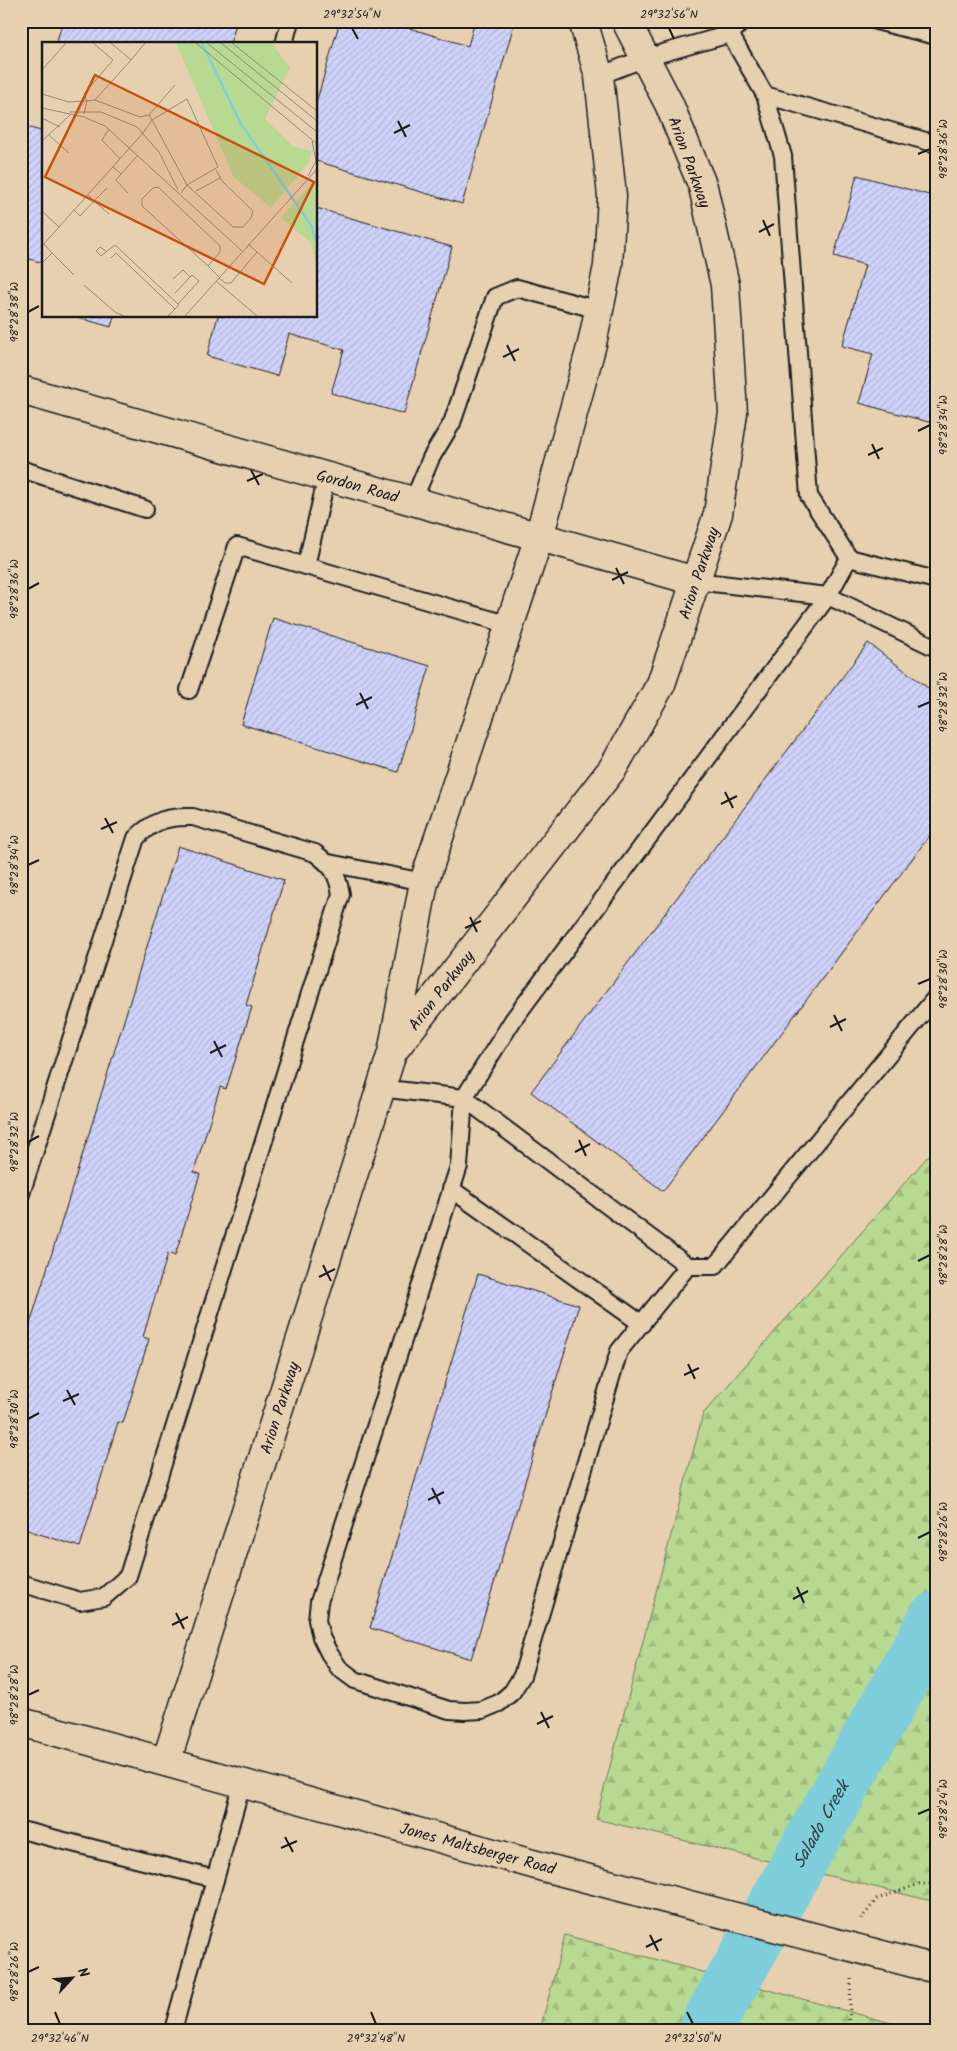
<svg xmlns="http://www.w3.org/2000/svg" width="957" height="2051" viewBox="0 0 957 2051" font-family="Kalam,sans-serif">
	<defs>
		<pattern id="forest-firs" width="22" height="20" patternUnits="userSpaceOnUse" patternTransform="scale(1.25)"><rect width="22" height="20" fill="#b8d992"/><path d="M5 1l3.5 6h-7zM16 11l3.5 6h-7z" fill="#9eba7d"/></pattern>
		<pattern id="building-hatch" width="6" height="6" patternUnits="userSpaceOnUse" patternTransform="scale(1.25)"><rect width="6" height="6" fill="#cfd3fb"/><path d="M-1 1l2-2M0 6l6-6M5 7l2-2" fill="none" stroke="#b1b5d7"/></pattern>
	</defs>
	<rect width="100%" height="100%" fill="#e7d0b0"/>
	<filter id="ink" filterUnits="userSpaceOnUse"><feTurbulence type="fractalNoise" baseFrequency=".02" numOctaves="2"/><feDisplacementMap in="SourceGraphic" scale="10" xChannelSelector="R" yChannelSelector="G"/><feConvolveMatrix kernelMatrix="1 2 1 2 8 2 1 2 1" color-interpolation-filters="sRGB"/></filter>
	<g filter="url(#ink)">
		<g fill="url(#forest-firs)" stroke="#6a7a57">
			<path d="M936 1147V1902L596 1819 703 1414Z"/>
			<path d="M565 1935 917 2030H540Z"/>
		</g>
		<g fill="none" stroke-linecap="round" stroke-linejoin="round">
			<path stroke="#7fcedc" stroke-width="55" id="s1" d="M705 2030 936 1619"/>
		</g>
		<g fill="url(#building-hatch)" stroke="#1c1c1c">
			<path d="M63 21H237L230 44H56Z"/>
			<path d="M340 21H386L468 46 475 21H515L462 204 316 161V103Z"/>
			<path d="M23 126 44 132V263L29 259 21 288V133Z"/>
			<path d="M857 175 936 197V424L859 403 873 354 842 346 865 265 834 256Z"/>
			<path d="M316 208 452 247 404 414 331 393 344 350 289 334 277 376 207 356 218 316H316Z"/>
			<path d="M73 316H114L111 327Z"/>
			<path d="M273 618 430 666 398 772 241 724Z"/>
			<path d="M868 643 936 694V827L663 1191 531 1092Z"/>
			<path d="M178 846 284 880 246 1005 252 1007 226 1089 220 1087 194 1172 200 1174 175 1256 168 1253 143 1337 149 1339 123 1423 118 1422 80 1547 21 1528V1353Z"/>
			<path d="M478 1274 579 1305 471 1659 370 1628Z"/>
		</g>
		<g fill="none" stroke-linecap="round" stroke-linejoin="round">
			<g stroke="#1c1c1c" stroke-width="20">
				<g id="lane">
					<path d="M723 21 730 34 743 21"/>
					<path d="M876 21 936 36"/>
					<path d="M284 44 290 21"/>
					<path d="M599 76 645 58 730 34 765 95 783 156 809 496 849 558 936 580"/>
					<path d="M765 95 936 144"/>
					<path d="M21 469 145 509"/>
					<path d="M327 476 306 566 510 625"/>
					<path d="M413 501 431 458 452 423 495 297 517 288 599 310"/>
					<path d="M695 581 828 596 849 558"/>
					<path d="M189 690 237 546 306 566"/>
					<path d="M329 863 424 882"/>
					<path d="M380 1088 464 1098 513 1020 828 596 936 648"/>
					<path d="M464 1098 459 1166 319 1602 317 1620 321 1637 329 1653 339 1668 355 1680 449 1710 465 1711 482 1710 499 1703 512 1692 522 1676 619 1351 688 1266"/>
					<path d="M464 1098 688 1266H715L936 997"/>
					<path d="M451 1189 642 1324"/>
					<path d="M21 1194 136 838C154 820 168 816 193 817L315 853C332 866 337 872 341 894L128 1576 104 1597 80 1601 21 1583"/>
					<path d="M21 1830 215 1879"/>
					<path d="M173 2030 242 1783"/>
				</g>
			</g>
			<g stroke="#1c1c1c" stroke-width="31">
				<g id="street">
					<path id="s2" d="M21 390 695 581"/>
					<path id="s3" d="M394 1050 613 768 661 684 718 514 733 413 725 285 703 187 669 104 626 21"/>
					<path id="s4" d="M166 1762 392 1053 424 882 539 537 592 344 608 266 612 196 599 76 583 21"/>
				</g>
			</g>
			<g stroke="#1c1c1c" stroke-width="31">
				<path id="secondary" d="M21 1722 547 1868"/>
			</g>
			<g stroke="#1c1c1c" stroke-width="3" stroke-dasharray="1 4" stroke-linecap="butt">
				<path d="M861 1919 877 1899 919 1884H936"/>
				<path d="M849 2030 851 1978"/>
			</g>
			<use href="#lane" stroke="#e7d0b0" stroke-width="16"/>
			<use href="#street" stroke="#e7d0b0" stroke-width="28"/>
			<use href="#secondary" stroke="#e7d0b0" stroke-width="28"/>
			<g stroke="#1c1c1c" stroke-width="31" stroke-linecap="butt">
				<path id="secondary-bridge" d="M547 1868 936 1969"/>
			</g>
			<use href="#secondary-bridge" stroke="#e7d0b0" stroke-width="28"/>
		</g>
	</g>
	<path fill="none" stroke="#1c1c1c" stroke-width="2" d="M352 28 358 39M669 28 674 39M398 121 406 137M394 133 410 125M918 154 930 149M763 220 770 236M759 232 774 224M28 312 39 306M507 345 515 361M503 357 519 349M918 431 930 425M872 444 879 459M868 455 883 448M251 470 259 485M247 481 263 474M616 568 624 584M612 580 628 572M28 589 39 583M360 693 368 709M356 705 372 697M918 707 930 702M725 792 733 808M721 804 737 796M105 818 113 833M101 829 117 822M28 865 39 860M470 917 477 932M465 928 481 921M918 984 930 979M834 1015 842 1031M830 1027 846 1019M214 1041 222 1057M210 1053 226 1045M579 1140 586 1156M28 1142 39 1136M575 1152 590 1144M918 1261 930 1255M323 1265 331 1281M319 1277 335 1269M688 1364 695 1379M684 1375 699 1368M67 1390 75 1405M63 1401 79 1394M28 1419 39 1413M432 1488 440 1504M428 1500 444 1492M918 1538 930 1532M797 1587 804 1603M793 1599 808 1591M176 1613 184 1629M172 1625 188 1617M28 1695 39 1690M541 1712 549 1728M537 1724 553 1716M918 1814 930 1809M285 1837 293 1852M281 1848 297 1841M650 1935 658 1951M646 1947 662 1939M28 1972 39 1967M55 2012 60 2024M371 2012 376 2024M687 2012 693 2024"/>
	<g text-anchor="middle" stroke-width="4.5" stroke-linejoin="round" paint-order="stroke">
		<g font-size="16" fill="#1c1c1c" stroke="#e7d0b0">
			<text transform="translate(690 162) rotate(70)" y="6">Arion Parkway</text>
			<text dy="6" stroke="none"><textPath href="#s2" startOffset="350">Gordon Road</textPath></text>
			<text dy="6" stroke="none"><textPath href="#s3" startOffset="571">Arion Parkway</textPath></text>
			<text dy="6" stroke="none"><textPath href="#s3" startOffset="76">Arion Parkway</textPath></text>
			<text dy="6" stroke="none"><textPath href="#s4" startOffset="372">Arion Parkway</textPath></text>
			<text transform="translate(478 1848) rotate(15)" y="6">Jones Maltsberger Road</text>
		</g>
		<g font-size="18" font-style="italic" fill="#304042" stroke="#e7d0b0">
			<text dy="6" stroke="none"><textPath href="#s1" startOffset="236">Salado Creek</textPath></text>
		</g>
	</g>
	<g transform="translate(42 42)">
		<rect width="275" height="275" fill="#e7d0b0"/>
		<path d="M134 1H230L248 26 223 77 252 105 270 109 267 120 229 166 191 134ZM275 135V227L269 201 239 176Z" fill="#b8d992"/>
		<path fill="none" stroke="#7fcedc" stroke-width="2.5" d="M160 1 199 82 269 183 275 201"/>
		<path fill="none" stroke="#968875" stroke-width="1" d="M154 1 275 102M165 1 275 90M179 1 275 79M190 1 275 69M89 18 103 1M0 28 24 1M0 52 27 60 45 59 42 52 71 18 51 1M53 58 89 18 69 1M0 66 42 75 63 84 200 209M28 70H59L95 85 117 110 136 148M42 72 45 59 53 58 98 75 107 73 133 43M0 76 18 85M67 87 60 98 78 117M7 93 27 111M0 99 28 73M270 99 274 118M71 125 79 132 96 113M79 132 74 138 86 151M266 134 275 117M145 143 191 185H201L209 176 211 169 180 139 174 128M154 149 178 136M139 151 145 143 110 78 145 57 176 125 145 143M46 153 52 159 65 146M32 168 38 174 52 159 67 172M0 169 17 185M206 202 250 241M0 204 101 91 110 78 107 73M64 209 58 205 54 209 59 214 73 203 137 263 126 274M10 211 32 233M69 216 74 211 133 267M0 221 10 211 2 202M166 224 100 164V157L111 146 116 145 178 204V210L166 224 177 235M177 236 183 241H189L215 210M131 237 141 228 148 235M174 239 215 274M42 243 73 270 82 274M133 251 150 233 157 239 136 262M143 274 275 127"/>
		<path fill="#c9500e" fill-opacity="0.15" stroke="#c9500e" stroke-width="2.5" d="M53 33 272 140 222 242 3 135Z"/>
		<rect width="275" height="275" fill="none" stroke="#1c1c1c" stroke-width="2.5"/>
	</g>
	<rect width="957" height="2051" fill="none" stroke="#e7d0b0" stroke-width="55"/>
	<g transform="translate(72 1978) rotate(64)" stroke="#e7d0b0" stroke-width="4" paint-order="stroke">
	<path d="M0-4L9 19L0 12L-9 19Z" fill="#1c1c1c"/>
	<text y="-8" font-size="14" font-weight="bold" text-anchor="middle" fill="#1c1c1c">N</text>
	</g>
	<rect x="28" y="28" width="902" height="1996" fill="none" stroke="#1c1c1c" stroke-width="2"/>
	<g font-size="12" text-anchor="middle" fill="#1c1c1c">
		<text x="352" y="18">29°32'54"N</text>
		<text x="669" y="18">29°32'56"N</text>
		<text transform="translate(943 149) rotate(-90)" y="4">98°28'36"W</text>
		<text transform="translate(14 312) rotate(-90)" y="4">98°28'38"W</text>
		<text transform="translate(943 425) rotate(-90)" y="4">98°28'34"W</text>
		<text transform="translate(14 589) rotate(-90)" y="4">98°28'36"W</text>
		<text transform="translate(943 702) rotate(-90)" y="4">98°28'32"W</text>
		<text transform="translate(14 865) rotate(-90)" y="4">98°28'34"W</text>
		<text transform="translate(943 979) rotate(-90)" y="4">98°28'30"W</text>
		<text transform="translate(14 1142) rotate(-90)" y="4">98°28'32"W</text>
		<text transform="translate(943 1255) rotate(-90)" y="4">98°28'28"W</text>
		<text transform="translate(14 1419) rotate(-90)" y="4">98°28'30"W</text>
		<text transform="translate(943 1532) rotate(-90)" y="4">98°28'26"W</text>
		<text transform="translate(14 1695) rotate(-90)" y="4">98°28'28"W</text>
		<text transform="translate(943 1809) rotate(-90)" y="4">98°28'24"W</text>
		<text transform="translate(14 1972) rotate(-90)" y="4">98°28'26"W</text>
		<text x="60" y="2042">29°32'46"N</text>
		<text x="376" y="2042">29°32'48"N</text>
		<text x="693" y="2042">29°32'50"N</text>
	</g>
</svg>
